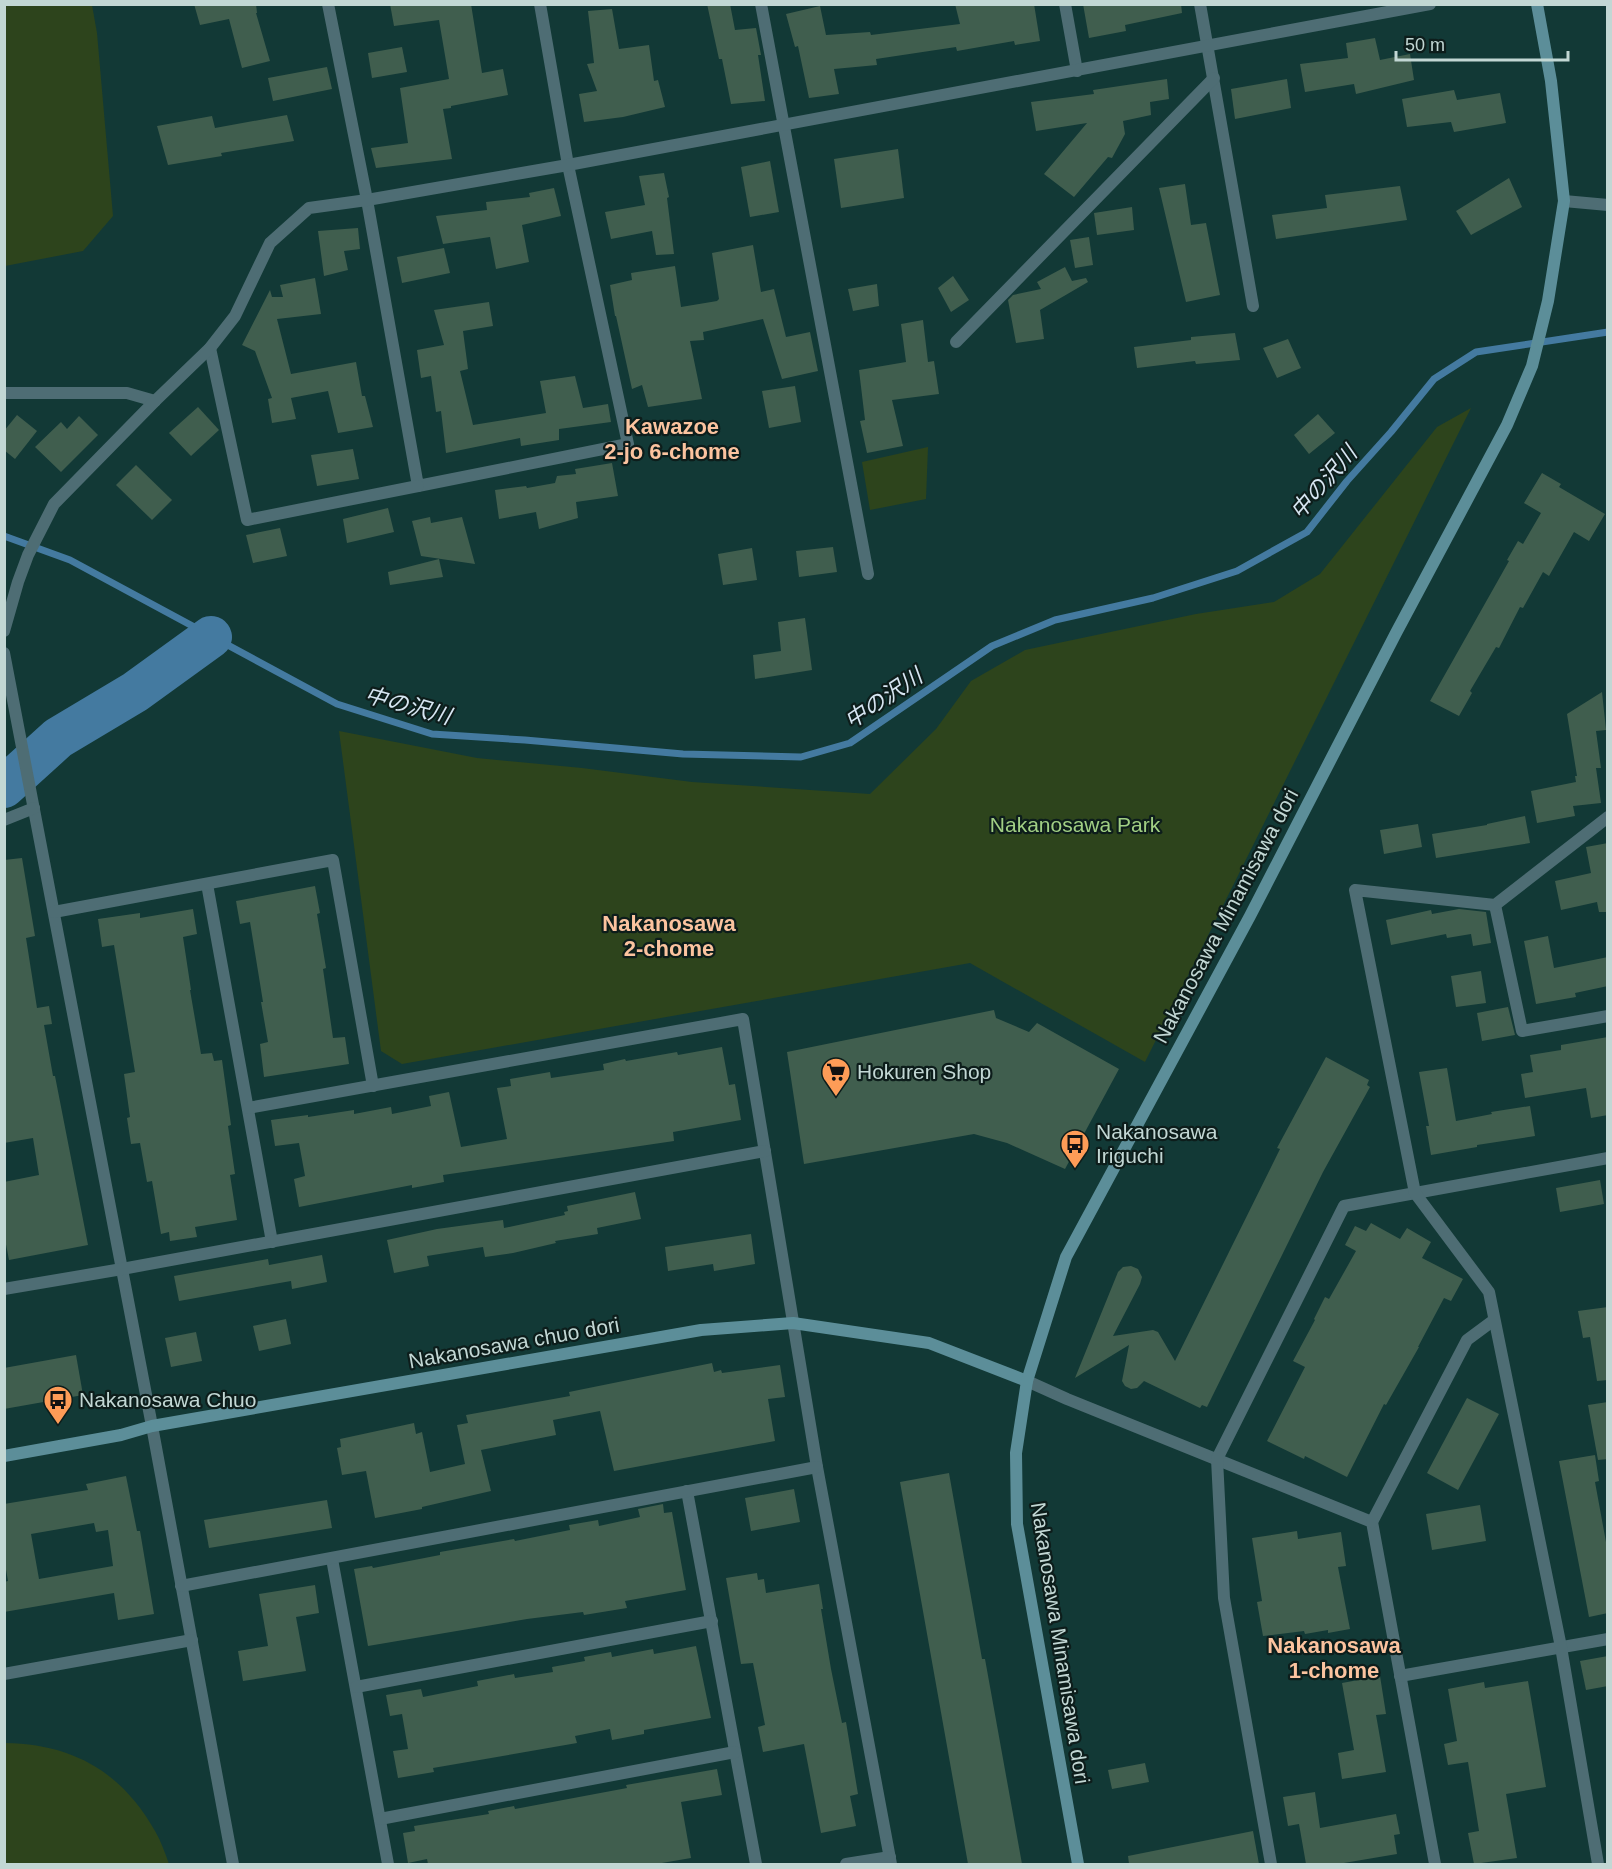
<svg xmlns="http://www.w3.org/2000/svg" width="1612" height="1869" viewBox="0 0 1612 1869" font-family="Arial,'Noto Sans JP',sans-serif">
	<rect width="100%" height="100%" fill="#123936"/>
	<g fill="#2d441c">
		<path d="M5 4 92 5 97 33 113 216 83 251 5 266Z"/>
		<path d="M1471 408 1145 1062 970 963 402 1064 381 1051 339 731 477 758 582 768 692 782 870 794 936 729 971 681 1025 650 1196 614 1274 602 1320 574 1437 427Z"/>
		<path d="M928 447 926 499 870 510 862 462Z"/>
		<path d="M5 1743C72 1744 121 1771 155 1831 161 1841 165 1853 169 1864H5Z"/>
	</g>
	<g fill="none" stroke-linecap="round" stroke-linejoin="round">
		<path stroke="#447aa0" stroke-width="7" d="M4 536 70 560 337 704 432 734 525 740 683 754 801 757 850 743 992 646 1055 620 1153 598 1237 571 1307 532 1347 481 1391 432 1434 379 1476 352 1608 332"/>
		<path stroke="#447aa0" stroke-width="42" d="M4 787 58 738 135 692 211 637"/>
	</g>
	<g fill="#405e4e" fill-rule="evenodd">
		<path d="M194 4H256L257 13H256L270 61 242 68 229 19 200 25Z"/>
		<path d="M390 4H471L482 73 503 69 508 95 451 106V108L443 109 452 159 376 168 371 148 408 143 400 88 449 79 439 20 394 26Z"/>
		<path d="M707 4H730L735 30 756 28 761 55H758L765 101 731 104 722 59H719Z"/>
		<path d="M955 4H1034L1040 41 1015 45 1014 41 957 51 956 47 876 59 877 65 834 69 839 94 809 98 798 46 795 47 786 14 820 6 826 35 870 32 871 35 960 24Z"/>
		<path d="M1083 4H1181L1182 13 1125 25 1126 31 1089 38Z"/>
		<path d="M612 9 619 49 649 45 654 81 658 80 665 107 623 117 584 122 579 94 597 91 587 64 594 63 588 11Z"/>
		<path d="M1375 38 1380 60 1410 54 1414 80 1356 94 1354 84 1305 92 1300 64 1348 58 1346 43Z"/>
		<path d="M402 47 407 72 372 78 368 53Z"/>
		<path d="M327 67 332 89 273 101 268 78Z"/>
		<path d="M1167 79 1169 99 1150 102 1151 115 1123 121 1125 134 1112 158 1108 157 1074 197 1044 174 1087 123 1036 131 1031 102 1094 94 1093 90Z"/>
		<path d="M1287 79 1291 108 1235 119 1231 89Z"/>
		<path d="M1454 90 1457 100 1500 93 1506 123 1454 132 1451 122 1407 127 1402 99Z"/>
		<path d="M287 115 294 141 221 153 222 156 168 165 157 126 212 116 215 128Z"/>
		<path d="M898 149 904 198 841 208 834 159Z"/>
		<path d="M770 161 779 212 750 217 741 167Z"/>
		<path d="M664 173 669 197 667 198 674 254 656 255 652 231 611 239 605 212 645 205 639 176Z"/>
		<path d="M1509 178 1522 207 1471 235 1456 211Z"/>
		<path d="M1185 184 1191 225 1206 223 1220 295 1186 302 1159 188Z"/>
		<path d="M1400 186 1407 220 1276 239 1272 215 1327 208 1325 195Z"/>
		<path d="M554 188 561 216 522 225 529 262 496 269 490 237 443 244 436 216 487 210 486 202 530 197 529 193Z"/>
		<path d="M1132 207 1134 230 1097 235 1094 213Z"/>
		<path d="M358 228 360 249 344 251 348 270 324 276 318 231Z"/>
		<path d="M1089 237 1093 265 1075 268 1070 240Z"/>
		<path d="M753 245 761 292 774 289 786 337 810 332 818 371 782 379 763 319 703 332 704 340 690 341 702 399 648 407 642 385 632 389 616 316H615L610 285 632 280 631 273 675 266 681 307 717 301 719 299 712 253Z"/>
		<path d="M444 248 450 273 402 283 397 257Z"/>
		<path d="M1065 267 1072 281 1086 278 1088 282 1040 310 1044 339 1016 343 1008 300 1013 295 1041 289 1037 282Z"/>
		<path d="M953 276 969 300 951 312 938 288Z"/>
		<path d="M315 278 321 314 277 319 291 374 356 362 362 396H365L373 427 338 433 328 391 291 398 296 419 272 423 268 399 272 398 255 351 242 345 270 290 272 297H283L280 285Z"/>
		<path d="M877 284 879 306 853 311 848 289Z"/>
		<path d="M489 302 493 326 463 331 468 369 460 371 473 425 546 413 540 381 575 376 583 408 608 404 611 422 559 429V440L521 446 520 438 446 453 441 411 436 412 431 376 421 378 417 350 444 345 434 310Z"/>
		<path d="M923 320 928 362 934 361 939 394 892 400 903 446 867 453 860 421 865 420 859 370 906 362 901 324Z"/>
		<path d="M1235 333 1240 360 1196 364 1195 361 1137 368 1134 347 1191 340V337Z"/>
		<path d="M1288 339 1301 368 1277 378 1263 348Z"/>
		<path d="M795 386 801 422 769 428 762 391Z"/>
		<path d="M198 407 219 430 191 456 169 433Z"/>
		<path d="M1318 414 1335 433 1309 454 1294 435Z"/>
		<path d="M17 415 37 431 15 459 4 450V431Z"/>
		<path d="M79 416 98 435 61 472 35 447 61 422 67 429Z"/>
		<path d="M353 449 359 479 317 486 311 455Z"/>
		<path d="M612 463 618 496 576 502 578 518 539 529 536 512 499 519 495 490 526 486 527 488 555 483 557 476 576 474 575 469Z"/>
		<path d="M136 465 172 500 152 520 116 485Z"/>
		<path d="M1542 473 1561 484 1559 487 1605 514 1589 541 1574 532 1549 576 1543 572 1523 608 1520 607 1499 648 1496 647 1470 691 1472 693 1459 716 1430 701 1509 561 1507 560 1518 541 1523 544 1541 513 1524 503Z"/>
		<path d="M388 508 394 532 347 543 343 519Z"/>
		<path d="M430 517 431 523 462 517 475 564 421 556 412 521Z"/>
		<path d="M280 528 287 556 253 563 246 535Z"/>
		<path d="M833 547 837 572 799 577 796 551Z"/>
		<path d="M752 548 757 580 723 585 718 554Z"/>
		<path d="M439 559 443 577 390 585 388 572Z"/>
		<path d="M805 618 812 670 755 679 753 655 781 651 778 622Z"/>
		<path d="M1602 692 1606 730 1596 731 1601 768H1596L1601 803 1573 806 1575 816 1537 823 1531 791 1576 782 1575 776H1577L1567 714Z"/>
		<path d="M1525 816 1530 843 1436 858 1432 834 1487 825V824Z"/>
		<path d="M1418 824 1422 847 1384 854 1380 830Z"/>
		<path d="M1608 843V912H1599L1597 902 1561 910 1555 881 1591 873 1586 847Z"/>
		<path d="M22 858 35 936 26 938 37 1008 49 1006 52 1024 44 1025 53 1076H55L88 1245 9 1260 4 1234V1182L39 1175 33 1138 4 1143V860Z"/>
		<path d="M315 886 320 913 317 914 326 968 323 969 333 1038 345 1037 349 1064 264 1077 260 1044 268 1042 261 1002H263L250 922 240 924 236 901Z"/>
		<path d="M193 909 197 934 183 937 191 990H190L201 1054 212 1053 214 1061 222 1060 231 1125 228 1126 235 1174 230 1175 237 1220 195 1227 197 1237 170 1241 169 1232 161 1234 152 1181 147 1182 140 1143 131 1144 127 1118 130 1117 124 1074 135 1072 114 945 102 947 98 919 140 913V918Z"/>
		<path d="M1459 909 1486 912 1491 943 1473 946 1471 934 1447 938 1446 934 1391 945 1386 920 1431 910 1432 914Z"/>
		<path d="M1548 936 1554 968 1608 957V986L1575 993 1576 997 1536 1004 1524 941Z"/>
		<path d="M1481 971 1486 1003 1456 1007 1451 976Z"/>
		<path d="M1508 1007 1515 1035 1482 1041 1477 1013Z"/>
		<path d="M994 1010 996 1018 1029 1032 1037 1023 1119 1069 1065 1169 1007 1143 974 1134 804 1164 787 1052Z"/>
		<path d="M1608 1037V1115L1591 1118 1586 1088 1525 1098 1521 1074 1533 1072 1530 1055 1561 1050V1045Z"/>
		<path d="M722 1047 729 1085 735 1084 741 1120 673 1132 674 1141 443 1175 444 1182 412 1188V1185L299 1207 294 1179 305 1176 299 1143 275 1146 271 1120 308 1115V1117L354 1110V1114L391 1107 392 1114 431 1106 429 1096 449 1092 461 1147 507 1139 497 1088 511 1086 510 1079 550 1072 551 1078 604 1070 603 1064 625 1059 626 1061 677 1052 678 1055Z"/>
		<path d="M1326 1057 1369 1080 1367 1085 1370 1087 1323 1172 1207 1407 1202 1405 1200 1408 1144 1381 1137 1388 1131 1389 1125 1386 1122 1381 1129 1345 1075 1378 1118 1272 1123 1267 1131 1266 1138 1269 1142 1277 1140 1284 1113 1336 1153 1330 1158 1332 1175 1361 1280 1149 1277 1148Z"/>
		<path d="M1447 1068 1456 1121 1492 1114 1491 1112 1530 1106 1535 1136 1477 1145V1147L1431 1155 1426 1126H1429L1419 1072Z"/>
		<path d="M1600 1180 1604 1204 1560 1212 1556 1188Z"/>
		<path d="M635 1192 641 1219 597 1228 598 1234 555 1241 556 1243 513 1253 485 1257 483 1247 427 1256 429 1266 394 1273 387 1240 437 1229 503 1220 504 1228 565 1215 564 1212 568 1211 567 1206Z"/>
		<path d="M1371 1223 1400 1239 1407 1228 1431 1242 1422 1258 1463 1279 1451 1301 1444 1298 1418 1347H1419L1386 1405 1384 1404 1347 1477 1305 1456 1304 1459 1267 1441 1305 1367 1293 1361 1315 1320 1314 1319 1325 1297 1329 1299 1356 1251 1345 1245 1355 1226 1366 1231Z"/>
		<path d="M751 1234 755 1264 714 1271 713 1264 668 1271 665 1247Z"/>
		<path d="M322 1255 327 1282 292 1289 291 1281 179 1301 174 1276 268 1259 269 1265Z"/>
		<path d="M1608 1307V1380L1597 1381 1590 1337 1583 1338 1578 1311Z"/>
		<path d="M286 1319 291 1344 259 1351 253 1326Z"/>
		<path d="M196 1332 202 1361 171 1367 165 1338Z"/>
		<path d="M76 1355 83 1395 4 1409V1368Z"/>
		<path d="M712 1363 714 1372 721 1370 722 1373 780 1365 785 1397 768 1399 775 1441 614 1471 600 1411 553 1420 556 1435 481 1450 491 1491 422 1507V1509L375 1518 366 1471 342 1475 337 1448 341 1447 340 1439 414 1423 416 1434 422 1432 430 1472 465 1464 457 1425 468 1423 466 1415 570 1396 569 1392Z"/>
		<path d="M1467 1398 1499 1414 1458 1490 1427 1473Z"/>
		<path d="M1608 1402V1459L1598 1460 1588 1405Z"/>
		<path d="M1595 1455 1599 1481 1595 1482 1608 1553V1613L1589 1617 1559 1461Z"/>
		<path d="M949 1473 982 1659H985L1022 1864H968L900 1482Z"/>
		<path d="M126 1476 137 1531H140L154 1614 118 1620 114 1593 4 1612V1582L8 1581 4 1558V1504L88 1490 86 1484ZM94 1523 96 1532 108 1530 113 1566 39 1579 31 1534Z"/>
		<path d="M794 1489 800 1522 751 1531 745 1498Z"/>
		<path d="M327 1500 332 1528 209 1548 204 1520Z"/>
		<path d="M663 1504 664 1513 672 1512 686 1590 625 1601 627 1608 584 1615 583 1612 527 1619 368 1646 354 1569 372 1566 373 1568 440 1555V1552L514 1539 515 1541 570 1530 569 1525 598 1520 599 1526 640 1517 638 1509Z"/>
		<path d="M1480 1505 1486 1541 1432 1550 1426 1514Z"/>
		<path d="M1297 1531 1298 1539 1341 1532 1346 1566 1338 1567 1350 1629 1328 1633V1630L1305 1634 1304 1631 1263 1636 1257 1602 1262 1601 1252 1538Z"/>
		<path d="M757 1573 758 1580 764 1579 766 1593 819 1584 823 1609H821L831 1669 842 1723 846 1722 858 1794 850 1796 856 1826 821 1833 804 1744 763 1752 758 1727 765 1725 753 1663 741 1664 726 1578Z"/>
		<path d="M315 1585 319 1613 296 1617 306 1671 243 1681 238 1651 268 1646 259 1594Z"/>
		<path d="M696 1646 711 1718 644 1730V1734L612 1740 610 1729 575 1736 577 1743 433 1768 434 1772 398 1778 393 1751 408 1749 402 1714 390 1716 386 1695 421 1689 423 1697 478 1686 477 1681 514 1674 515 1678 553 1672 552 1667 585 1661 584 1657 611 1652 612 1657 653 1649 654 1654Z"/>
		<path d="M1608 1656V1686L1586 1690 1580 1661Z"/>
		<path d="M1380 1676 1386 1714 1376 1715 1386 1772 1342 1779 1338 1753 1354 1750 1342 1683Z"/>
		<path d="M1528 1681 1546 1787 1506 1794 1517 1858 1474 1864 1468 1833 1479 1831 1468 1762 1448 1765 1444 1744 1457 1741 1448 1689 1484 1682 1485 1688Z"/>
		<path d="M1145 1763 1149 1782 1112 1789 1108 1770Z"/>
		<path d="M717 1769 722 1795 681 1802 691 1858 656 1864H428L427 1859 408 1863 403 1833 415 1831 414 1826 489 1814 488 1811 514 1806 515 1809 627 1788 626 1785Z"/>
		<path d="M1315 1792 1320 1828 1396 1814 1400 1834 1394 1835 1397 1854 1338 1864H1306L1299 1824 1288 1826 1283 1797Z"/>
		<path d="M1253 1831 1259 1864H1129L1128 1856Z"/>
	</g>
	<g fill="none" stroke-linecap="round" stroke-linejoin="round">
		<g stroke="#4e6d74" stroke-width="12">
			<path d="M328 4 367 200 418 486 628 444 568 165 540 4"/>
			<path d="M761 4 868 574"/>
			<path d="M1065 4 1077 71"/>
			<path d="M1200 4 1253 306"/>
			<path d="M1564 201 1608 205"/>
			<path d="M956 342 1214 78"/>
			<path d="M210 348 247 520 418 486"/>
			<path d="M4 393H127L155 401"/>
			<path d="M4 631 18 582 28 555 54 504 155 401 210 348 235 316 270 243 309 208 367 200 568 165 1430 4"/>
			<path d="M4 653 152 1426 233 1864"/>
			<path d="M4 820 34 808"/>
			<path d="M207 884 272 1242"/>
			<path d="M1495 905 1522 1031 1608 1016"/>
			<path d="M54 912 333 860 373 1086"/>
			<path d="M248 1108 743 1019 817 1467 891 1864"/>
			<path d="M4 1289 122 1269 765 1151"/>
			<path d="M1027 1381 1067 1399 1372 1522 1435 1864"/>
			<path d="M687 1491 756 1864"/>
			<path d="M1372 1522 1467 1340 1494 1320"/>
			<path d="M332 1559 388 1864"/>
			<path d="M181 1586 817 1467"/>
			<path d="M4 1674 192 1640"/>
			<path d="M1400 1676 1608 1639"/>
			<path d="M356 1687 712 1621"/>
			<path d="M380 1819 735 1752"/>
			<path d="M846 1864 890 1857"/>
			<path d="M1271 1864 1224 1598 1217 1459 1344 1206 1608 1158"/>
			<path d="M1598 1864 1561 1647 1489 1292 1415 1193 1355 890 1495 905 1608 817"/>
		</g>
		<g stroke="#5c8e99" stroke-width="12">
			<path d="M4 1456 121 1435 152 1426 701 1330 793 1323 929 1343 1027 1381"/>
			<path d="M1078 1864 1017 1524 1016 1453 1027 1381 1066 1257 1250 916 1396 633 1507 425 1532 366 1548 301 1564 201 1551 81 1537 4"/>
		</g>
	</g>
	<defs>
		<g id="supermarket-pin" transform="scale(1.5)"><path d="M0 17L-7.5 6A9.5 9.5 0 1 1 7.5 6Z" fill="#fe9c57" stroke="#0d1d1b"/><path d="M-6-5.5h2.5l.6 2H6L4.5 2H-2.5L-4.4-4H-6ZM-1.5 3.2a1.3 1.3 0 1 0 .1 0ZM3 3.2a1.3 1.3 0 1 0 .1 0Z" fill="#111"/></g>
		<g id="bus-pin" transform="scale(1.5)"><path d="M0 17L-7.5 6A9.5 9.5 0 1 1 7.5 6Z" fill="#fe9c57" stroke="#0d1d1b"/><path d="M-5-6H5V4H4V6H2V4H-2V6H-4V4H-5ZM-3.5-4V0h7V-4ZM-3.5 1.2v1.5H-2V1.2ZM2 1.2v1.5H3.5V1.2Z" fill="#111"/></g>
	</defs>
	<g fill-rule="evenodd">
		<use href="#supermarket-pin" x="836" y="1072"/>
		<use href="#bus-pin" x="1075" y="1144"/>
		<use href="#bus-pin" x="58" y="1400"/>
	</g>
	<g text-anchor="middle" stroke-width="4.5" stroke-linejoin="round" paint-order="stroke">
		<g font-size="21" fill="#a1cf84" stroke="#0d1d1b">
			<text x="1075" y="832">Nakanosawa Park</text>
		</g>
		<g font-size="21" fill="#c2d7d4" stroke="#0d1d1b">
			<text transform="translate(1226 916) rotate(-62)" y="7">Nakanosawa Minamisawa dori</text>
			<text transform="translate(514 1343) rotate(-10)" y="7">Nakanosawa chuo dori</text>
			<text transform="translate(1060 1643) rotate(81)" y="7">Nakanosawa Minamisawa dori</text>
		</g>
		<g font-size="21" fill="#c2d7d4" stroke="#0d1d1b" text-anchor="start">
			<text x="857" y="1079">Hokuren Shop</text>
			<text x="1096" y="1139">Nakanosawa<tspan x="1096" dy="24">Iriguchi</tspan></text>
			<text x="79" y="1407">Nakanosawa Chuo</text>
		</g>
		<g font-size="22" font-weight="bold" fill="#fbc39f" stroke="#0d1d1b">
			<text x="672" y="434">Kawazoe<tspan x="672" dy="25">2-jo 6-chome</tspan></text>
			<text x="669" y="931">Nakanosawa<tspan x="669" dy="25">2-chome</tspan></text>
			<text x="1334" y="1653">Nakanosawa<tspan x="1334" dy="25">1-chome</tspan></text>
		</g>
		<g font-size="22" font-style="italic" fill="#d7e6f2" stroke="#0d1d1b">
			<text transform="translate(1323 482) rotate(-49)" y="8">中の沢川</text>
			<text transform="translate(883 698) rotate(-34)" y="8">中の沢川</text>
			<text transform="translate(408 705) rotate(15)" y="8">中の沢川</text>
		</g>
	</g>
	<rect width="1612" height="1869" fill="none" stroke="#c2d7d4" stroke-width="12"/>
	<path d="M1396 51v9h172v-9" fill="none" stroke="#c2d7d4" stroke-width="3"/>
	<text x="1405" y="51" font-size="18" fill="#c2d7d4" stroke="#0d1d1b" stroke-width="4.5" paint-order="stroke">50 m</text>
</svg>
